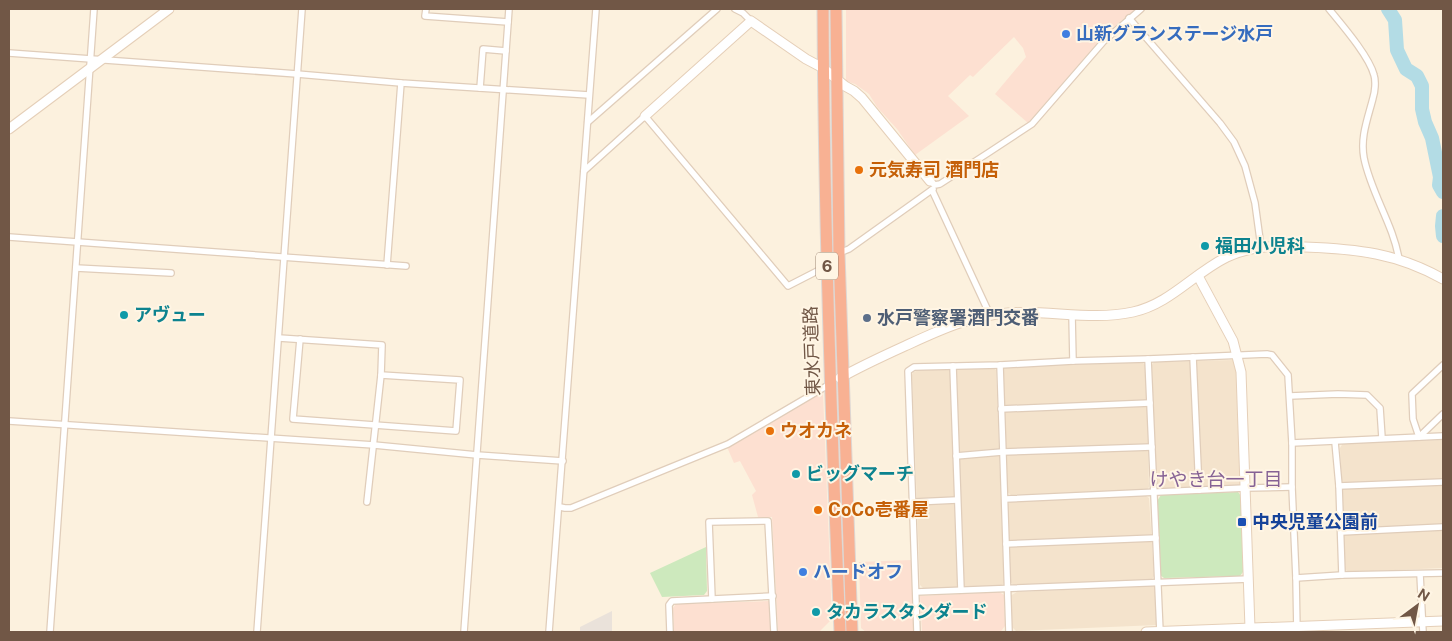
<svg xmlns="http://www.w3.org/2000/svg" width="1452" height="641" viewBox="0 0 1452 641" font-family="'Public Sans','Noto Sans JP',sans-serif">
	<rect width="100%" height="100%" fill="#fcf1de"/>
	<g fill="#f4e3cc">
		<path d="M1234 360 1237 374 1241 483 1237 486 1162 489 1156 485 1152 365 1154 362Z"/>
		<path d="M1142 362 1146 366 1149 487 1146 491 1011 495 1007 492 1002 372 1005 367Z"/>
		<path d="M994 368 996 370 1004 583 1001 586 924 589 920 585 912 375 913 372 920 370Z"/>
		<path d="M1443 440V568L1348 572 1344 568 1340 448 1343 443Z"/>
		<path d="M1146 496 1149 498 1154 576 1151 581 1015 586 1010 582 1007 505 1011 501Z"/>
		<path d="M1155 586 1157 625 1016 631 1012 627 1010 596 1017 592Z"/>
	</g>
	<g fill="#fde0d1">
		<path d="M846 9H1136L1122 20 1099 41 1028 123 995 94 1026 57 1023 48 1014 37 973 77 970 75 948 96 969 116 915 155 897 129 877 107 869 94 855 84 846 81Z"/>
		<path d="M821 392 823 393 832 619 819 632H778L772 517H758L752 495 756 491 740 461 734 463 727 447Z"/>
		<path d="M911 560 915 632H866L861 628 859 562Z"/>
		<path d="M999 592 1004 595 1005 626 1001 631 922 632 920 596Z"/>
		<path d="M770 601 772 632H674L673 608 676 604Z"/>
	</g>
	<path fill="#eae2da" d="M612 611V632H580V627Z"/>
	<g fill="#cde9bd">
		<path d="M1238 492 1241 496 1243 572 1240 576 1164 578 1160 575 1157 501 1161 495Z"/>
		<path d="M706 547 707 591 704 595 662 597 650 573Z"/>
	</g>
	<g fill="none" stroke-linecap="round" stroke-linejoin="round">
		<g stroke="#b3dce5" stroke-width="14">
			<path d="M1388 9 1395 20 1397 50 1406 69 1417 76 1422 86V109L1425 122 1432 138 1440 177 1439 185 1443 192"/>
			<path d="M1443 216 1442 226 1443 236"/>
		</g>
		<g stroke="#e0cdba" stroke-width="8">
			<g id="street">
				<path d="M426 9 425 16 508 22"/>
				<path d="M735 9 743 13 751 21"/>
				<path d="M1329 9C1342 25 1369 56 1374 75 1376 81 1375 92 1373 98 1368 118 1360 137 1364 158 1371 193 1393 224 1399 259"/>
				<path d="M1129 18 1220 123 1234 142 1245 166 1255 203 1261 247"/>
				<path d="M9 53 297 74 401 83 589 95"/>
				<path d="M480 88 483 49 506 51"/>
				<path d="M588 122 717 9"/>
				<path d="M584 171 645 116 788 286 827 266"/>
				<path d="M930 181 935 185 940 184 988 153 1032 124 1104 41 1141 9"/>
				<path d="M932 190 990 315"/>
				<path d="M9 237 406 266"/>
				<path d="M839 253 849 249 933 189"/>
				<path d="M387 265 401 83"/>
				<path d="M76 268 171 273"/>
				<path d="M1072 315 1073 361"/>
				<path d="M279 338 382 345 381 375 367 502"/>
				<path d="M300 339 293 419 456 431 460 380 381 375"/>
				<path d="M1193 357 1199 490"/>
				<path d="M1148 359 1160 632"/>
				<path d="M1000 365 1009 632"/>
				<path d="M1443 365 1412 394 1413 419 1419 437 1443 414"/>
				<path d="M953 366 961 590"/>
				<path d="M1290 396 1338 394 1367 395 1380 408 1382 438"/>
				<path d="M1001 409 1150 403"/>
				<path d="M9 421 374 445 477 455 563 461"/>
				<path d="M1335 442 1339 486 1342 575"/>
				<path d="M1292 443 1443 436"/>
				<path d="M956 456 1002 452 1152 447"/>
				<path d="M1339 486 1443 482"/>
				<path d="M1005 499 1245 488 1292 487"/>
				<path d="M914 502 957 500"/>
				<path d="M560 507 565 508H571L728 444 830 384"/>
				<path d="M1341 532 1443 527"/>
				<path d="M1006 544 1156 538"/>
				<path d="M1420 574 1423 632"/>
				<path d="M1296 578 1342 575 1443 573"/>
				<path d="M916 592 1249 579"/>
				<path d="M712 599 709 522 768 521 774 632"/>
				<path d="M50 632 94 9"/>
				<path d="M257 632C273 424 286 217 302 9"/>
				<path d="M464 632 509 9"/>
				<path d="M549 632 596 9"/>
				<path d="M670 632 669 605 672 601 773 596"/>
				<path d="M917 632 908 371 914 367 1000 365 1073 361 1148 359 1267 354 1272 355 1288 375 1292 443V487L1296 578 1297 632"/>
			</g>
		</g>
		<g stroke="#e5cfb8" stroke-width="11">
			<g id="secondary">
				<path d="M645 116 751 21 806 59 823 68 845 86 854 91 862 98 930 181"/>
				<path d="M9 129 169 9"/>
				<path d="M1198 276 1233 341 1241 372 1250 628"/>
				<path d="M840 378C861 366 883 356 905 346 940 330 969 316 1008 313 1050 310 1092 321 1133 312 1170 304 1194 273 1227 257 1252 245 1278 246 1305 247 1357 249 1397 253 1443 279"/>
				<path d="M1146 632 1443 621"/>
			</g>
		</g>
		<g stroke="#ddd7d3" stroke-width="13">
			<g id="highway">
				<path d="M823 9C824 217 831 424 840 632"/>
				<path d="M836 9 839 253 852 632"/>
			</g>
		</g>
		<use href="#street" stroke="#fff" stroke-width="5.5"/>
		<use href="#secondary" stroke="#fff" stroke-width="9"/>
		<use href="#highway" stroke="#f8b193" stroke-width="11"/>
	</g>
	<g fill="#3f7fe0" stroke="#fff5e4" stroke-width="2">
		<circle cx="1066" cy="34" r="5"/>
		<circle cx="803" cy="572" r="5"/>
	</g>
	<g fill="#e8710a" stroke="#fff5e4" stroke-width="2">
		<circle cx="859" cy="170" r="5"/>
		<circle cx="770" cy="431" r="5"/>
		<circle cx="818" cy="510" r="5"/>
	</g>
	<g fill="#0f9aa8" stroke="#fff5e4" stroke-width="2">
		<circle cx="1205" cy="246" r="5"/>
		<circle cx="124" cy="315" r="5"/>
		<circle cx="796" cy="474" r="5"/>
		<circle cx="816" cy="612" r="5"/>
	</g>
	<circle fill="#5c6f8a" stroke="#fff5e4" stroke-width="2" cx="867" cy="318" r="5"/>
	<rect fill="#1a4fb4" stroke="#fff5e4" stroke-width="2" x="1237" y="517" width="10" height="10" rx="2.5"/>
	<g text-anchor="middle" stroke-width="4" stroke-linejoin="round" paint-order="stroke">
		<rect fill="#fff5e4" stroke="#9c8675" stroke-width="1" x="816" y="252.5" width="22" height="27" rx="4"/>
		<g font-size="16" font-weight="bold" fill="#715746">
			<text x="827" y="272">6</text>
		</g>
		<g font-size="18" font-weight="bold" fill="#366cbe" stroke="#fff5e4" text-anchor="start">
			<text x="1076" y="40">山新グランステージ水戸</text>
			<text x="813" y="578">ハードオフ</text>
		</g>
		<g font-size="18" font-weight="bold" fill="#c56008" stroke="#fff5e4" text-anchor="start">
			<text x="869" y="176">元気寿司 酒門店</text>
			<text x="780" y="437">ウオカネ</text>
			<text x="828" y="516">CoCo壱番屋</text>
		</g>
		<g font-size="18" font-weight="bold" fill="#0d838f" stroke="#fff5e4" text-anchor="start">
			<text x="1215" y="252">福田小児科</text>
			<text x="134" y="321">アヴュー</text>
			<text x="806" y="480">ビッグマーチ</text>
			<text x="826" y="618">タカラスタンダード</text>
		</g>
		<g font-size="18" font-weight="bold" fill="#4e5e75" stroke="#fff5e4" text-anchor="start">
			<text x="877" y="324">水戸警察署酒門交番</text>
		</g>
		<g font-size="18" fill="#715746" stroke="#fff5e4">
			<text transform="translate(812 351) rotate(-92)" y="6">東水戸道路</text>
		</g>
		<g font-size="18" font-weight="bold" fill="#164399" stroke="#fff5e4" text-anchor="start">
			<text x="1252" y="528">中央児童公園前</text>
		</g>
		<g font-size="19" fill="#866295" stroke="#fff5e4">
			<text x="1216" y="486">けやき台一丁目</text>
		</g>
	</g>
	<rect width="1452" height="641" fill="none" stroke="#715746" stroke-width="20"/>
	<g transform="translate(1417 606) rotate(32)" stroke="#fff5e4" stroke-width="4" paint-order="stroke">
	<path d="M0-4L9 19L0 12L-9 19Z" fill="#715746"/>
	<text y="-8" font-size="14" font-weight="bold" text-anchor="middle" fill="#715746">N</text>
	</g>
</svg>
